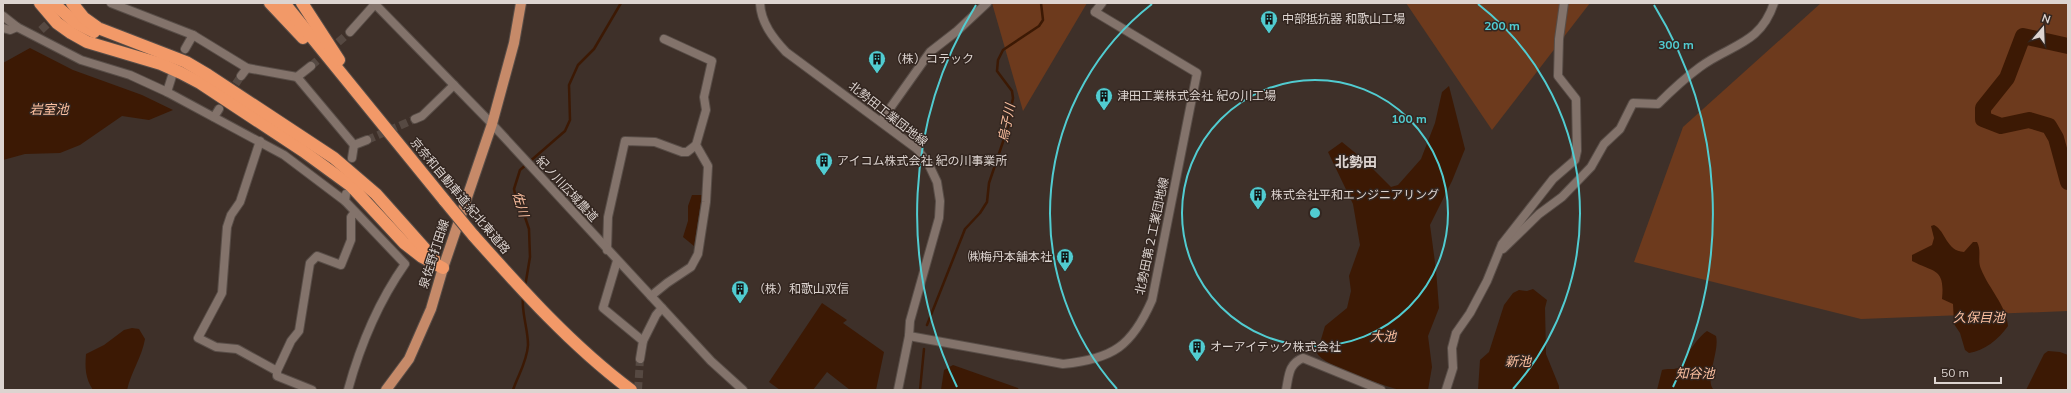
<svg xmlns="http://www.w3.org/2000/svg" width="2071" height="393" viewBox="0 0 2071 393" font-family="Mulish,'Noto Sans JP',sans-serif">
	<rect width="100%" height="100%" fill="#3e3029"/>
	<g fill="#6d3a1d">
		<path d="M992 3H1087L1023 111Z"/>
		<path d="M1406 3H1590L1492 130Z"/>
		<path d="M1821 3H2068V311L1861 319 1634 262 1683 127Z"/>
	</g>
	<g fill="#3c1904">
		<path d="M30 48 73 70 142 95 173 110 149 120 122 116 80 145 60 153 25 154 3 160V63Z"/>
		<path d="M1449 86 1465 149 1452 181 1430 225 1436 270 1439 308 1428 336 1432 367 1428 390C1419 390 1409 392 1400 390 1385 386 1323 366 1317 353L1325 326 1347 308 1351 291 1349 276 1360 245 1353 204 1328 152 1342 142 1364 160 1391 187 1398 185 1421 159 1435 123 1442 92Z"/>
		<path d="M692 195H702L694 246 683 237 688 221V206Z"/>
		<path d="M1934 225C1946 231 1946 251 1964 252L1973 242H1977C1982 251 1977 260 1981 269 1989 289 2006 305 2008 326 1999 339 1984 351 1969 353L1965 350 1960 333 1954 324 1953 304 1942 299C1945 268 1935 273 1912 261V255L1932 245 1934 238 1931 226Z"/>
		<path d="M1533 289 1547 300 1545 308 1546 354 1559 386V390H1478L1480 360 1489 352 1504 305 1513 293 1519 290 1527 291Z"/>
		<path d="M822 303 847 320 843 323 884 352 876 390H850L827 372 813 390H780L769 382Z"/>
		<path d="M132 328 139 329 145 339C142 357 131 372 127 390H93C85 378 85 367 86 354L104 345 124 330Z"/>
		<path d="M1707 331 1716 336C1720 351 1704 381 1714 390H1657L1662 370C1667 368 1673 370 1678 368 1683 366 1683 359 1686 355 1692 348 1699 336 1707 331Z"/>
		<path d="M2048 351 2060 352 2068 355V390H2026L2044 354Z"/>
		<path d="M953 365 1018 388 1019 390H941L944 370Z"/>
	</g>
	<g fill="none" stroke-linecap="round" stroke-linejoin="round">
		<g stroke="#3c1904" stroke-width="2.5">
			<path d="M525 287 530 257 529 229 524 214 517 203 514 189 520 170 565 131 570 120 569 85 578 65 594 49 621 3"/>
			<path d="M927 325 965 229 980 213 987 202 989 183 1007 130 1013 98 1012 91 997 71 998 60 1003 50 1039 26 1043 20 1041 3"/>
			<path d="M513 390C518 375 527 362 528 345 528 328 521 312 523 296"/>
			<path d="M920 390 924 349"/>
		</g>
		<path stroke="#3c1904" stroke-width="16" d="M2068 46 2023 36 2007 78 1983 108V119L2001 126 2029 120 2049 126 2056 138 2068 182"/>
		<g stroke="#564942" stroke-width="8" stroke-dasharray="8 4" stroke-linecap="butt">
			<path d="M41 30 70 3"/>
			<path d="M311 66 350 32"/>
			<path d="M229 94 241 76"/>
			<path d="M367 140 415 119"/>
			<path d="M638 390 640 359"/>
		</g>
		<g stroke="#584d47" stroke-width="10">
			<g id="minor">
				<path d="M111 3 193 35"/>
				<path d="M1095 12 1102 3"/>
				<path d="M3 16 17 27 81 60 130 75 167 92 172 76"/>
				<path d="M3 28 10 30 17 27"/>
				<path d="M350 32 375 4"/>
				<path d="M185 49 193 35 247 68 297 77 311 66"/>
				<path d="M241 76 247 68"/>
				<path d="M297 77 354 145"/>
				<path d="M167 92 284 155 345 201"/>
				<path d="M214 117 219 109"/>
				<path d="M415 119 422 116 454 85"/>
				<path d="M881 121 930 52 957 31 987 3"/>
				<path d="M260 141 240 202 231 215 227 227 222 293 198 338 216 347 237 349 277 371"/>
				<path d="M352 158 354 145 367 140"/>
				<path d="M346 194 345 201 405 264C379 301 360 346 348 390"/>
				<path d="M1503 249 1539 214 1562 197 1591 167 1604 144 1620 129 1633 103 1658 104C1671 91 1685 78 1700 67 1731 44 1760 45 1774 3"/>
				<path d="M607 250 608 217 625 141 655 142 682 152H687L696 145"/>
				<path d="M617 261 603 308 643 341 640 359"/>
				<path d="M651 296 667 283 691 267 698 254 706 202 708 166 696 145 706 110 704 97 712 61 664 39"/>
				<path d="M643 341 656 315 662 308"/>
				<path d="M312 390 277 376V371L291 341 299 331 310 263 317 256 341 265 351 240V217L355 212"/>
				<path d="M1286 390C1289 376 1288 364 1303 358L1381 390"/>
				<path d="M1446 390 1453 368 1452 348 1456 333 1470 313 1487 281 1502 244 1553 179 1575 160 1577 151 1576 99 1558 76 1559 39 1564 3"/>
			</g>
		</g>
		<g stroke="#584d47" stroke-width="10">
			<g id="tertiary">
				<path d="M374 3 492 124 711 361 743 390"/>
				<path d="M760 3C761 23 773 38 786 52L917 149 929 165 937 182 940 201 939 218 910 321 909 336 898 390"/>
				<path d="M909 336 1063 364C1113 359 1132 346 1152 300L1197 73 1095 12"/>
			</g>
		</g>
		<g stroke="#584d47" stroke-width="12">
			<path id="primary" d="M386 390 409 359 431 309 443 268 492 124 514 43 521 3"/>
		</g>
		<g stroke="#584d47" stroke-width="14">
			<g id="motorway">
				<path d="M40 3 57 23 71 33 87 42 161 64 181 73 200 83 303 151 351 186 404 243 422 257 443 268"/>
				<path d="M53 3 76 23 94 32"/>
				<path d="M72 3 84 18 98 28 186 62 208 75 334 158 376 194 434 259"/>
				<path d="M270 3 303 38"/>
				<path d="M284 3 445 201"/>
				<path d="M302 3 339 60"/>
				<path d="M473 235C522 290 572 346 631 390"/>
			</g>
		</g>
		<use href="#minor" stroke="#83736b" stroke-width="8"/>
		<use href="#tertiary" stroke="#83736b" stroke-width="8"/>
		<use href="#primary" stroke="#c68a69" stroke-width="10"/>
		<use href="#motorway" stroke="#f29968" stroke-width="12"/>
		<g stroke="#584d47" stroke-width="14" stroke-linecap="butt">
			<path id="motorway-bridge" d="M445 201 473 235"/>
		</g>
		<use href="#motorway-bridge" stroke="#f29968" stroke-width="12"/>
	</g>
	<g fill="none" stroke="#51ccd1" stroke-width="2">
		<circle cx="1315" cy="213" r="133"/>
		<path d="M1117 389A265 265 0 0 1 1152 4M1478 4A265 265 0 0 1 1513 389"/>
		<path d="M957 387A398 398 0 0 1 976 5M1654 5A398 398 0 0 1 1673 387"/>
	</g>
	<defs>
		<g id="building-pin" transform="scale(0.9)"><path d="M0 17L-7.5 6A9.5 9.5 0 1 1 7.5 6Z" fill="#51ccd1" stroke="#332620"/><path d="M-4-6H4V6H1V3H-1V6H-4ZM-2.5-4.3h1.7v1.8h-1.7ZM.8-4.3h1.7v1.8H.8ZM-2.5-1h1.7V.8h-1.7ZM.8-1h1.7V.8H.8Z" fill="#111"/></g>
	</defs>
	<g fill-rule="evenodd">
		<use href="#building-pin" x="1269" y="19"/>
		<use href="#building-pin" x="877" y="59"/>
		<use href="#building-pin" x="1104" y="96"/>
		<use href="#building-pin" x="824" y="161"/>
		<use href="#building-pin" x="1258" y="195"/>
		<use href="#building-pin" x="1065" y="257"/>
		<use href="#building-pin" x="740" y="289"/>
		<use href="#building-pin" x="1197" y="347"/>
	</g>
	<g text-anchor="middle" stroke-width="3" stroke-linejoin="round" paint-order="stroke">
		<g font-size="12" fill="#ddd4d0" stroke="#332620" text-anchor="start">
			<text x="1282" y="23">中部抵抗器 和歌山工場</text>
			<text x="890" y="63">（株）コテック</text>
			<text x="1117" y="100">津田工業株式会社 紀の川工場</text>
			<text x="837" y="165">アイコム株式会社 紀の川事業所</text>
			<text x="1271" y="199">株式会社平和エンジニアリング</text>
			<text x="1052" y="261" text-anchor="end">㈱梅丹本舗本社</text>
			<text x="753" y="293">（株）和歌山双信</text>
			<text x="1210" y="351">オーアイテック株式会社</text>
		</g>
		<g font-size="12" fill="#ddd4d0" stroke="#332620">
			<text transform="translate(888 114) rotate(38)" y="4">北勢田工業団地線</text>
			<text transform="translate(567 189) rotate(47)" y="4">紀ノ川広域農道</text>
			<text transform="translate(460 196) rotate(50)" y="4">京奈和自動車道;紀北東道路</text>
			<text transform="translate(1152 236) rotate(-78)" y="4">北勢田第２工業団地線</text>
			<text transform="translate(434 254) rotate(-72)" y="4">泉佐野打田線</text>
		</g>
		<g font-size="13" font-style="italic" fill="#fcbf9f" stroke="#332620">
			<text x="49" y="114">岩室池</text>
			<text transform="translate(1006 123) rotate(-79)" y="5">烏子川</text>
			<text transform="translate(521 204) rotate(73)" y="5">佐川</text>
			<text x="1979" y="322">久保目池</text>
			<text x="1383" y="341">大池</text>
			<text x="1518" y="366">新池</text>
			<text x="1695" y="378">知谷池</text>
		</g>
		<g font-size="14" font-weight="bold" fill="#ddd4d0" stroke="#332620">
			<text x="1356" y="167">北勢田</text>
		</g>
	</g>
	<circle cx="1315" cy="213" r="6" fill="#51ccd1" stroke="#332620" stroke-width="2"/>
	<g font-size="12" text-anchor="middle" font-weight="bold" fill="#51ccd1" stroke="#332620" stroke-width="3" stroke-linejoin="round" paint-order="stroke">
		<text x="1502" y="30">200 m</text>
		<text x="1676" y="49">300 m</text>
		<text x="1409" y="123">100 m</text>
	</g>
	<rect width="2071" height="393" fill="none" stroke="#ddd4d0" stroke-width="8"/>
	<g transform="translate(2043 28) rotate(19)" stroke="#332620" stroke-width="3" paint-order="stroke">
	<path d="M0-3L7 15L0 10L-7 15Z" fill="#ddd4d0"/>
	<text y="-6" font-size="11" font-weight="bold" text-anchor="middle" fill="#ddd4d0">N</text>
	</g>
	<path d="M1935 377v6h66v-6" fill="none" stroke="#ddd4d0" stroke-width="2"/>
	<text x="1941" y="377" font-size="12" fill="#ddd4d0" stroke="#332620" stroke-width="3" paint-order="stroke">50 m</text>
</svg>
